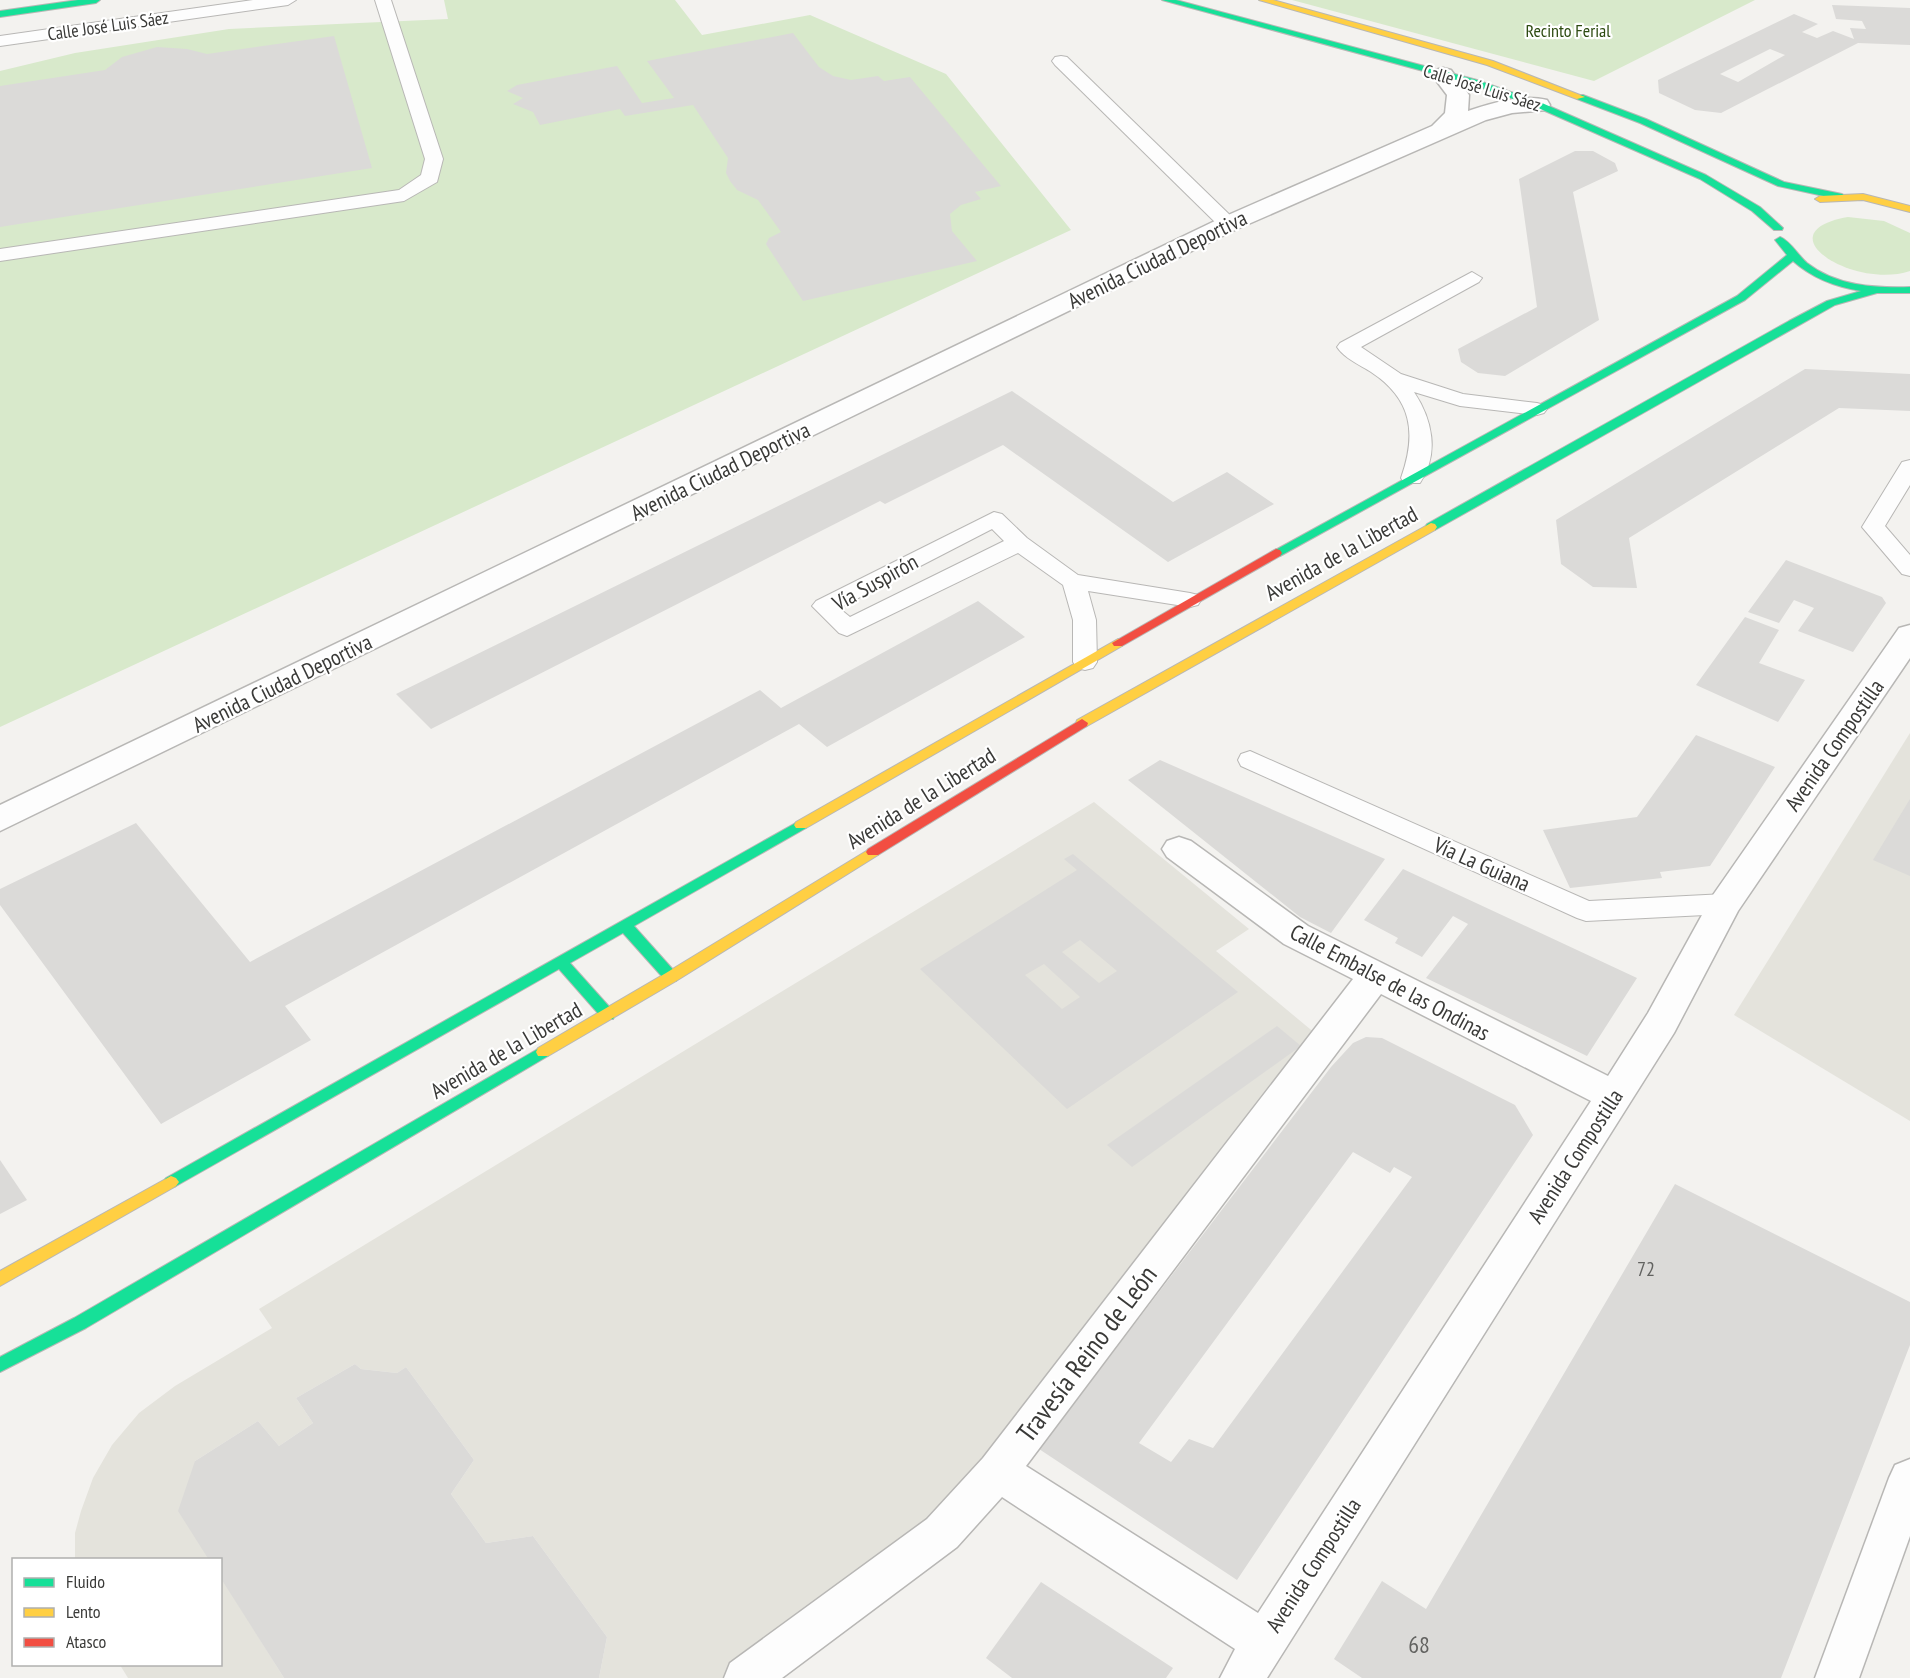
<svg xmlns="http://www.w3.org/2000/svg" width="1910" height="1678" viewBox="0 0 1910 1678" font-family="'PT Sans Narrow',sans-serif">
	<rect width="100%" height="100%" fill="#f3f2ef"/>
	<g fill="#e4e3dc">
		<path d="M1910 733V1121L1734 1015Z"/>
		<path d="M1094 802 1249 929 1216 951 1316 1034 953 1502 722 1678H599L607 1637 533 1536 486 1543 451 1494 474 1460 406 1367 397 1373 361 1369 355 1364 296 1398 313 1423 279 1446 258 1421 195 1461 209 1559 75 1560V1533L81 1511 93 1478 112 1445 139 1413 175 1386 272 1328 259 1309Z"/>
		<path d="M221 1577 284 1678H128L120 1665 220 1664Z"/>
	</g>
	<g fill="#d8e9cb">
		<path d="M444 0H675L702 35 810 15 946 74 1071 230 0 727V71L75 53 229 29 448 19Z"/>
		<path d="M1292 0H1755L1594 81Z"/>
		<path d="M1848 217 1884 221 1910 233V271C1853 290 1762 232 1848 217Z"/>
	</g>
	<g fill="#dbdad8" fill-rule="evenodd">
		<path d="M1832 5 1910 8V45L1858 43 1721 113 1695 110 1659 93 1658 80 1794 14 1818 24 1802 32 1817 38 1833 31 1854 39 1850 28 1866 29 1862 21 1836 19ZM1770 49 1785 55 1738 82 1720 74Z"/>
		<path d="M793 33 819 67 833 76 851 80 878 76 884 81 910 77 1001 186 975 192 981 199 961 205 950 214 952 231 977 261 803 301 766 244 769 238 781 232 758 200 737 190 730 181 726 173 728 158 693 105 625 116 620 109 540 125 533 112 513 104 523 98 507 91 517 85 617 66 642 103 674 98 647 61Z"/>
		<path d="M334 36 372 168 0 227V86L105 70 122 57 157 47 187 49 207 54Z"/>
		<path d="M1575 151H1593L1615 163 1618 171 1573 192 1599 320 1505 376 1478 373 1461 362 1458 349 1537 307 1519 179Z"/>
		<path d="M1805 369 1910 374V411L1839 408 1629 538 1637 588 1593 587 1561 564 1556 520Z"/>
		<path d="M1012 391 1173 502 1227 472 1274 504 1168 562 1003 445 885 504 880 501 431 729 396 694Z"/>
		<path d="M1786 560 1882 597 1886 603 1853 652 1798 631 1814 608 1794 600 1779 623 1748 612Z"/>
		<path d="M978 601 1025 637 827 747 799 724 285 1006 311 1040 161 1124 0 905V889L136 823 250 962 760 690 781 708Z"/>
		<path d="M1745 617 1779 630 1759 663 1805 680 1778 722 1696 685Z"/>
		<path d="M1696 735 1775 767 1710 866 1660 872 1662 878 1570 888 1543 830 1637 817Z"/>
		<path d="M1160 760 1385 859 1331 933 1300 917 1128 780Z"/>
		<path d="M1910 799V876L1873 860Z"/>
		<path d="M1073 854 1238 992 1067 1109 920 969 1077 870 1064 859ZM1080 940 1117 971 1099 983 1062 952ZM1044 964 1080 997 1062 1009 1025 975Z"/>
		<path d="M1403 869 1637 978 1587 1056 1426 978 1468 924 1453 916 1422 957 1395 943 1398 938 1364 920Z"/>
		<path d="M1277 1026 1301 1046 1132 1167 1107 1145Z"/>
		<path d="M1366 1037 1382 1038 1515 1105 1533 1135 1237 1580 1039 1449 1331 1067 1353 1043ZM1353 1152 1390 1173 1394 1167 1412 1177 1213 1448 1189 1439 1171 1462 1139 1443Z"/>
		<path d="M0 1160 27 1200 0 1214Z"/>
		<path d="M1675 1184 1910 1302V1345L1781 1678H1362L1334 1659 1382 1581 1426 1609Z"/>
		<path d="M355 1364 361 1369 397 1373 406 1367 474 1460 451 1494 486 1543 533 1536 607 1637 599 1678H284L220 1577V1560H209L178 1511 195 1461 258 1421 279 1446 313 1423 296 1398Z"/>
		<path d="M1041 1582 1173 1668 1166 1678H1012L986 1658Z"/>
	</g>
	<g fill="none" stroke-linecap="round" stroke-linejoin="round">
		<g stroke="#b8b7b5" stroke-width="2">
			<g id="lane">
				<path d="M253 0H296L288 5 0 46V36Z"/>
				<path d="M375 0H391L443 159 437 182 404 201 0 261V249L399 190 421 175 425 159Z"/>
				<path d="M1061 56 1067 57 1235 220 1237 224 1235 228H1221L1055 65 1052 61 1055 57Z"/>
				<path d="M1472 272 1482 278 1479 282 1361 347 1401 374 1463 394 1537 403 1544 405 1547 409 1544 413 1537 415 1460 406 1414 392C1432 419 1440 453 1420 483H1404L1401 478C1417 433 1412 399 1371 372 1360 365 1344 358 1337 347L1340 343Z"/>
				<path d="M1910 460V485L1885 526 1910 555V576L1902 574 1862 527 1902 462Z"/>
				<path d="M994 512 1002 514 1027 538 1078 575 1190 593 1198 595 1201 600 1198 605 1190 607 1088 591 1096 620 1097 662 1093 668 1085 670 1077 668 1073 662V620L1063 585 1018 553 847 636 839 633 812 606 816 601ZM992 529 1004 541 850 617 839 608Z"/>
				<path d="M1250 751 1589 901 1725 894 1734 897 1738 904 1734 911 1725 914 1586 921 1577 918 1241 766 1238 760 1241 754Z"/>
			</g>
		</g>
		<g stroke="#b8b7b5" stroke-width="3">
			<g id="street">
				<path d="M1443 68 1451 70 1469 95 1468 111C1492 103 1521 94 1547 100L1550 105 1547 110 1512 113 1486 120 1237 229 0 831V805L1219 219 1432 126 1445 113 1447 95 1432 75 1435 70Z"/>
				<path d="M1910 625V658L1738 911 1674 1033 1267 1678H1220L1235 1649 1002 1497 957 1547 782 1678H724L730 1663 927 1519 983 1458 1353 979 1284 944 1167 857 1162 849 1167 841 1179 837 1191 841 1308 926 1608 1076 1648 1013 1713 895 1899 628ZM1381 994 1591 1101 1258 1613 1026 1466Z"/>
				<path d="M1910 1459V1536L1859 1678H1815L1889 1478 1895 1465Z"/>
			</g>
		</g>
		<g stroke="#b8b7b5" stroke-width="2">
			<g id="fast">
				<path d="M78 0H100L96 3 0 17V11Z"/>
				<path d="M1162 0H1176L1477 80 1542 103 1706 175 1760 207 1783 228 1782 230H1774L1752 211 1700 179 1536 107 1471 84Z"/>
				<path d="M1577 95H1583L1646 119 1784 182 1842 194 1847 197 1842 200 1778 186 1640 123 1577 99Z"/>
				<path d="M1780 237C1790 241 1798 255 1807 263 1836 286 1875 288 1910 287V293H1877L1835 305 1435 530H1427L1425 527 1427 524 1789 321 1827 301 1861 291C1836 287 1812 278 1793 261L1745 300 1280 556H1272L1270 553 1737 296 1787 255 1775 240Z"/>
				<path d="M801 820 806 822 808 825 806 828 634 926 676 973 678 977 676 981H666L623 933 570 963 613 1011 615 1015 613 1019H603L559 969 176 1186 171 1188 166 1186 163 1182 166 1178Z"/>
				<path d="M543 1046 548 1048 550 1052 548 1056 86 1328 0 1372V1357L74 1318Z"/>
			</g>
		</g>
		<g stroke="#b8b7b5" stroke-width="2">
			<g id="slow">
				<path d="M1259 0H1273L1493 61 1585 97 1577 99 1487 65Z"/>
				<path d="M1863 194 1910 206V212L1863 200 1820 202 1815 199 1820 196Z"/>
				<path d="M1431 523 1435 524 1437 527 1435 530 1087 726 1082 727 1076 723 1077 720Z"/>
				<path d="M1118 639 1122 640 1124 643 1122 646 806 828H796L794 825 796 822Z"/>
				<path d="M873 847 880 852 878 855 676 981 548 1056H538L536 1052 538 1048 666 973Z"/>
				<path d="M171 1176 176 1178 179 1182 176 1186 0 1286V1271Z"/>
			</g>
		</g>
		<g stroke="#b8b7b5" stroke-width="2">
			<g id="jam">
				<path d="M1276 549 1280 550 1282 553 1280 556 1122 646H1114L1112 643Z"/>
				<path d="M1082 719 1088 723 1087 726 878 855H868L866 852 868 849Z"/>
			</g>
		</g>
		<use href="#lane" fill="#fdfdfd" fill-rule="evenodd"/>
		<use href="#street" fill="#fdfdfd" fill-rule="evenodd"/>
		<use href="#fast" fill="#16e098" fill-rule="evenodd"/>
		<use href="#slow" fill="#ffcf43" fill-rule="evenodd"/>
		<use href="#jam" fill="#f24e42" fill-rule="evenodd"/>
	</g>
	<g text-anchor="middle" stroke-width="4.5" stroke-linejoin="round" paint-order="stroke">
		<g font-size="18" fill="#3a3a38" stroke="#fff">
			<text transform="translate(108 26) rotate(-8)" y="6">Calle José Luis Sáez</text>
			<text transform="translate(1482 88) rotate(17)" y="6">Calle José Luis Sáez</text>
		</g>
		<g font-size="18" fill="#2d4b11" stroke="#fff">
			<text x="1568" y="37">Recinto Ferial</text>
		</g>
		<g font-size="20" fill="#626260">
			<text x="1646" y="1276">72</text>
		</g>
		<g font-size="22" fill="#3a3a38" stroke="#fff">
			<text transform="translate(1157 259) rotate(-26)" y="8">Avenida Ciudad Deportiva</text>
			<text transform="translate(720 471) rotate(-26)" y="8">Avenida Ciudad Deportiva</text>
			<text transform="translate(1341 553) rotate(-29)" y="8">Avenida de la Libertad</text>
			<text transform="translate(875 582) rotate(-29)" y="8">Vía Suspirón</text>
			<text transform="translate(282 683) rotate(-26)" y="8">Avenida Ciudad Deportiva</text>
			<text transform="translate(1834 745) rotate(-55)" y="8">Avenida Compostilla</text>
			<text transform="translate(921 798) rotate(-32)" y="8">Avenida de la Libertad</text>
			<text transform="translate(1482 864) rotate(24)" y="8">Vía La Guiana</text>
			<text transform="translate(1390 982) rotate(28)" y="8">Calle Embalse de las Ondinas</text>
			<text transform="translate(506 1050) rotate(-30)" y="8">Avenida de la Libertad</text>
			<text transform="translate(1575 1156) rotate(-57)" y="8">Avenida Compostilla</text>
			<text transform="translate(1313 1565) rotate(-57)" y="8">Avenida Compostilla</text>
		</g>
		<g font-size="24" fill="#626260">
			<text x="1419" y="1653">68</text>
		</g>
		<g font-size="27" fill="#3a3a38" stroke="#fff">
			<text transform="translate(1087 1354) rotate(-53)" y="9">Travesía Reino de León</text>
		</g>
	</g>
	<rect x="12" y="1558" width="210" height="108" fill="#ffffff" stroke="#b0b0af" stroke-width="1.5"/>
	<rect x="24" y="1578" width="30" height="9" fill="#16e098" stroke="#b0b0af" stroke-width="1.5"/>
	<text x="66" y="1588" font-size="18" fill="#3a3a38">Fluido</text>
	<rect x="24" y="1608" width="30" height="9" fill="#ffcf43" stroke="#b0b0af" stroke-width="1.5"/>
	<text x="66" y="1618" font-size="18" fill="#3a3a38">Lento</text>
	<rect x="24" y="1638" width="30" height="9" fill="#f24e42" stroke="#b0b0af" stroke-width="1.5"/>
	<text x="66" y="1648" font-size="18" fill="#3a3a38">Atasco</text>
</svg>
